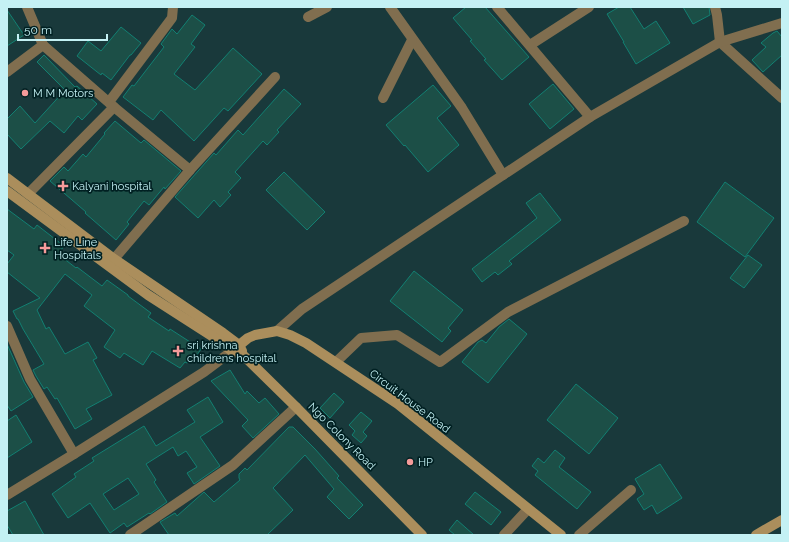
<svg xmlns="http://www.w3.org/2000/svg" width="789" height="542" viewBox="0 0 789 542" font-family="Raleway,sans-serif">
	<rect width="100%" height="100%" fill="#19393b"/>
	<g fill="#1c4f47" stroke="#128072" fill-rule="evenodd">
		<path d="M466 7H485L529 57 502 80 484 60 486 59 470 41 472 40 453 18Z"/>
		<path d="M619 7H630L644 29 656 21 670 43 636 64 623 42H624L607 14Z"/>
		<path d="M683 7H709L710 15 693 24Z"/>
		<path d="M7 10 24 35 7 46Z"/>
		<path d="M192 15 205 25 191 44 195 47 174 74 195 90 233 48 262 74 228 111 224 108 194 141 161 110 153 120 123 97 132 85 134 86 164 47 161 44 172 29 177 34Z"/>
		<path d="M121 27 141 43 131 55H130L111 80 102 73 101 75 77 56 88 41 101 51Z"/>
		<path d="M777 31 782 37V55L763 72 752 60 766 47 761 43 773 33Z"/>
		<path d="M44 55 75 87 77 86 97 104 82 120 78 116 64 133 50 121 21 149 7 134V119L20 106 35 123 65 90 37 62Z"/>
		<path d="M553 84 574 109 550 129 529 104Z"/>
		<path d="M433 85 451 106 437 118 459 145 428 172 405 145 404 146 386 125Z"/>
		<path d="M284 89 301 104 277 130 279 132 267 145 263 141 235 172 241 178 228 192 231 195 220 207 214 200 198 218 175 197 214 153 216 155 238 130 243 135Z"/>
		<path d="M115 121 141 143 144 140 181 171 165 189 164 187 149 205 144 201 127 222 129 224 116 240 85 213 86 212 50 181 64 167 68 171 83 154 86 157 105 134 104 133Z"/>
		<path d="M284 172 325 212 307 230 266 190Z"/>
		<path d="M725 182 774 218 745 257 697 222Z"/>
		<path d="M540 193 561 220 509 261 512 264 498 275 495 272 482 282 472 269 537 218 526 203Z"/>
		<path d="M7 209 34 229 37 225 64 246 58 254 76 268 77 267 102 286 107 280 128 295V296L151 313 148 317 169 331 170 329 201 349 193 361 191 360 187 363 185 362 180 368 152 351 143 365 124 353 120 358 104 347 115 330 84 306 92 295 65 274 37 310 46 329 49 327 65 354 88 342 97 358 93 360 112 395 86 409 92 419 75 429 57 398 55 399 47 387 44 389 36 376 33 370 44 364 23 329 18 319H17L13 311 40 298 7 272V264L14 255 7 250Z"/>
		<path d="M748 255 762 265 744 288 730 278Z"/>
		<path d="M414 271 463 310 448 328 451 331 442 342 390 301Z"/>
		<path d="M509 319 527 334 488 383 462 362 478 342 482 340 486 343 499 327Z"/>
		<path d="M7 344 24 382 33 397 11 411 7 405Z"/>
		<path d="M230 370 245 394 247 391 259 403 265 398 279 414 253 438 242 426 248 420 211 381Z"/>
		<path d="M576 384 618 418 589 454 547 420Z"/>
		<path d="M334 393 344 402 330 418 320 408Z"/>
		<path d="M208 397 223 422 200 437 220 466 194 484 187 473 197 467 186 451 178 456 173 447 146 464 156 480 154 482 167 502 150 514 149 513 127 527 124 523 110 533 90 503 68 518 52 494 76 477 74 474 94 461 92 458 144 426 156 446 195 422 187 410ZM128 478 139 494 114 510 103 494Z"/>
		<path d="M361 412 372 421 363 432 367 436 361 443 352 435 355 431 349 425Z"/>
		<path d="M16 415 32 442 7 458V421Z"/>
		<path d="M289 427H293L315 449 339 476 337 478 363 505 349 519 327 497 334 489 305 455 273 488 293 510 267 535H169L160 522 175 513 177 516 204 492 214 502 240 480 239 478V474L245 468 247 470Z"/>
		<path d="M555 450 565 458 559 467 591 492 577 509 535 475 538 471 532 466 538 458 544 463Z"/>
		<path d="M660 464 682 498 657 514 652 505 644 510 637 499 644 494 635 479Z"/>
		<path d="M475 492 501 512 491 525 465 504Z"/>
		<path d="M25 501 44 535H13L7 525V511Z"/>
		<path d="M457 520 474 535H455L449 530Z"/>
	</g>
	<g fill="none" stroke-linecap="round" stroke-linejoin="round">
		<g stroke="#806e4f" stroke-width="10">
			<path d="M27 7 43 45"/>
			<path d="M390 7 462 108 503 175"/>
			<path d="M497 7 590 117"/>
			<path d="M715 7 717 15 720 42 782 98"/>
			<path d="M308 17 327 7"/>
			<path d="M530 45 589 7"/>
			<path d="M7 72 43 45 114 107 190 170"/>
			<path d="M383 98 412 40"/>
			<path d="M109 102 172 18 173 7"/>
			<path d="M28 194 114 107"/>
			<path d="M114 259 190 170 275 77"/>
			<path d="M7 326 30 379 74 454"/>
			<path d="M277 331 302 309 590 117 720 42 782 23"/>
			<path d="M336 362 361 338 397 335 440 362 508 312 684 221"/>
			<path d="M7 495 74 454 204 372 232 351"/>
			<path d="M130 535 233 465 296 407"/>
			<path d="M504 535 528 509"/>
			<path d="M579 535 631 490"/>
		</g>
		<g stroke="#ab8e5c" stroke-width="10">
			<path d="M7 178 114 259 223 333 239 345 242 351"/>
			<path d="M7 191 148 295 215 338 232 351 243 355 296 407 422 535"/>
			<path d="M232 351 248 338 255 335 277 331 290 335 306 343 398 404 561 535"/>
			<path d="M756 535 782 520"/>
		</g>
	</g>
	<g fill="#f59b9a" stroke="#002022" stroke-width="1.5">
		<circle cx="25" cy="93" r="4"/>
		<path d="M61 180h4v4h4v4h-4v4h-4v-4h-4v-4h4z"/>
		<path d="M43 242h4v4h4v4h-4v4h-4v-4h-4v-4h4z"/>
		<path d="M176 345h4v4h4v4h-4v4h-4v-4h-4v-4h4z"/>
		<circle cx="410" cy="462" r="4"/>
	</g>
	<g text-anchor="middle" stroke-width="3.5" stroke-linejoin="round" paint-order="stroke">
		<g font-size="11" fill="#c4f1f4" stroke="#002022" text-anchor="start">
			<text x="33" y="97">M M Motors</text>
			<text x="72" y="190">Kalyani hospital</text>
			<text x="54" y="246">Life Line<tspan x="54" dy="13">Hospitals</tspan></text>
			<text x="187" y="349">sri krishna<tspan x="187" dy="13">childrens hospital</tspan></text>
			<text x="418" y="466">HP</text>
		</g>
		<g font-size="11" fill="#c4f1f4" stroke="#002022">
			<text transform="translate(410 401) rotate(37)" y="4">Circuit House Road</text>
			<text transform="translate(342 436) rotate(45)" y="4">Ngo Colony Road</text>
		</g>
	</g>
	<rect width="789" height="542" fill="none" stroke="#c4f1f4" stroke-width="16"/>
	<path d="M18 34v6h89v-6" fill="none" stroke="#c4f1f4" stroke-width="2"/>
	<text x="24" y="34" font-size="12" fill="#c4f1f4" stroke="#002022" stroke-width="3" paint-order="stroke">50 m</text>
</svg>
